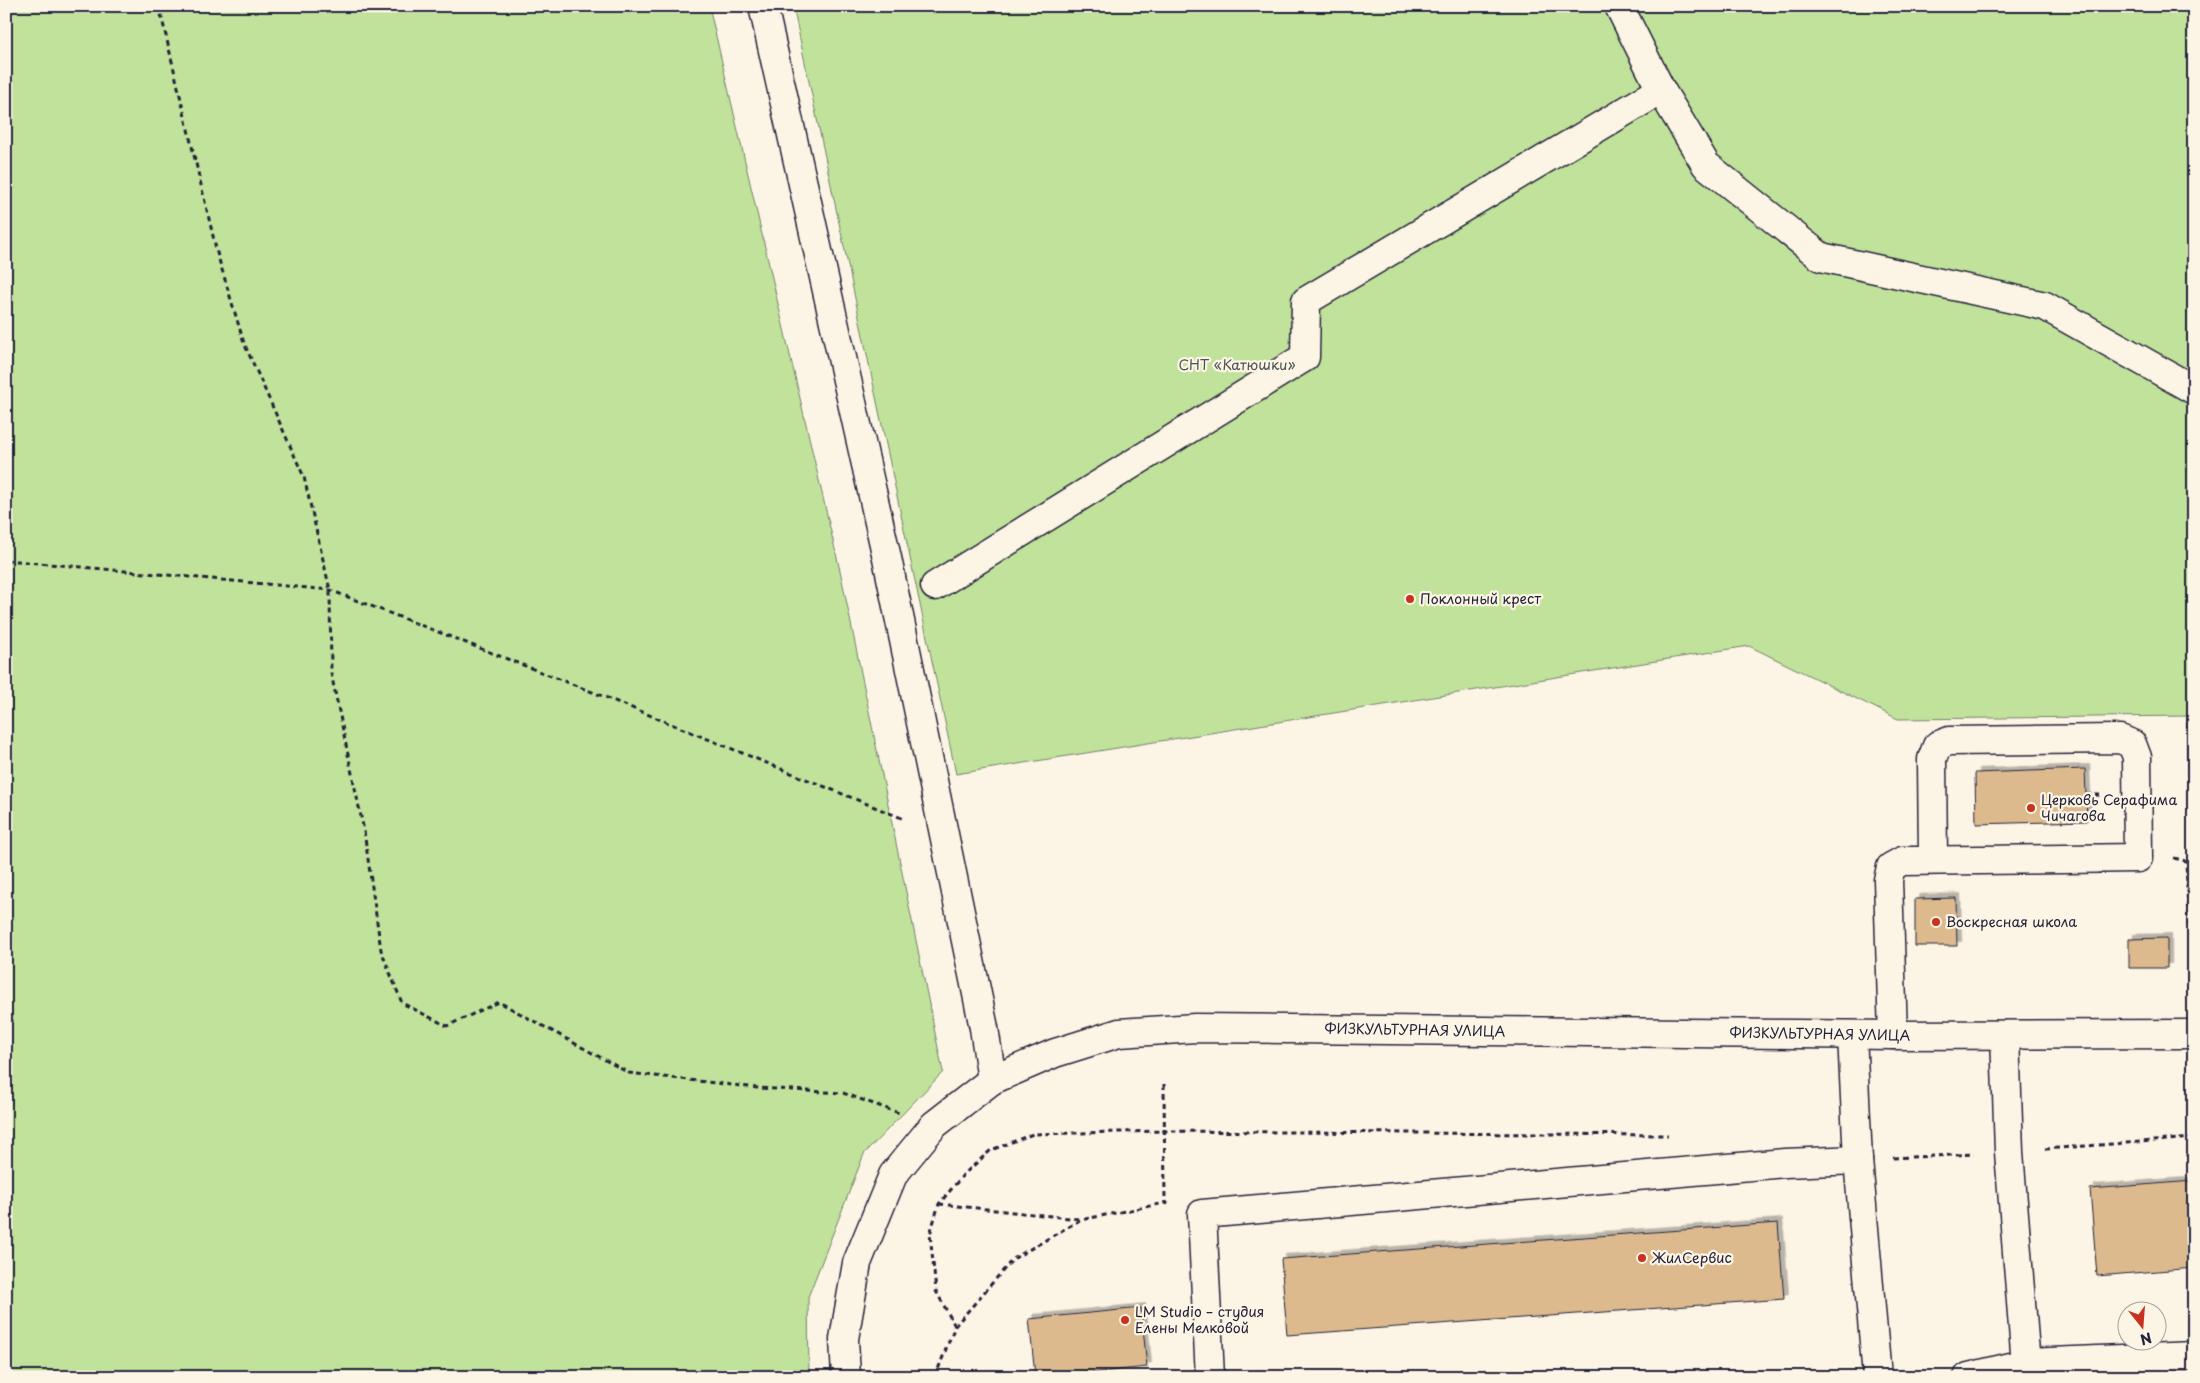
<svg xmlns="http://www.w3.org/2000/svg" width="2200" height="1383" viewBox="0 0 2200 1383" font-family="'Playpen Sans',sans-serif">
	<defs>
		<filter id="shadow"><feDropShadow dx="4.5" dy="-4.5" stdDeviation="0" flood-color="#0004"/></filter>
	</defs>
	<rect width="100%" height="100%" fill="#fcf5e5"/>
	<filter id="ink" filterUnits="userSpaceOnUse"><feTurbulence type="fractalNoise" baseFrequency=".02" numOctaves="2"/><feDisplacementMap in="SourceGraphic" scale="10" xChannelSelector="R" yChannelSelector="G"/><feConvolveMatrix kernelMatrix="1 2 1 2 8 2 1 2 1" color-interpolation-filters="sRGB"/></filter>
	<g filter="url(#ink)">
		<g fill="#c1e29b" stroke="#72826b">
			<path d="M6 6H709L841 575 943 1072 864 1154 808 1297 809 1377H6Z"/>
			<path d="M793 6H2194V716L1898 719 1749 646 956 774Z"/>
		</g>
		<g fill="#dcba8e" stroke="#22223b" filter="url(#shadow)">
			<path d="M2194 722V773H2187V723Z"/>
			<path d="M2085 769 2087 821 1976 824 1975 773Z"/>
			<path d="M1956 898 1957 946H1915V899Z"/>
			<path d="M2167 938V968H2129V939Z"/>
			<path d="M2194 1181V1268L2097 1276 2090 1189Z"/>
			<path d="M1778 1223 1784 1299 1287 1335 1281 1259Z"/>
			<path d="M1141 1308 1147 1367 1071 1375 1072 1377H1022L1035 1375 1029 1319Z"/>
		</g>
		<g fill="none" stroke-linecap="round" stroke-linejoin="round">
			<g stroke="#22223b" stroke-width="31">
				<g id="minor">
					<path d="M763 6 887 558 984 1028 992 1080"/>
					<path d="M1619 6 1661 90 1706 165 1821 257 2045 306 2194 390"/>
					<path d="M935 586 1305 357 1306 301 1661 90"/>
					<path d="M1852 1035 1858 1160 1877 1377"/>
					<path d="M1893 1035 1888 880 1891 867 1902 861 2138 858 2137 757 2132 744 2120 739 1949 741 1937 746 1932 759 1933 860"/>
					<path d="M2005 1035 2009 1152 2027 1377"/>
					<path d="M846 1377 844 1339 857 1263 893 1175 934 1125 992 1080 1055 1053 1119 1033 1195 1028 1893 1035 2194 1034"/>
					<path d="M1210 1377 1202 1214 1785 1163 1858 1160"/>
					<path d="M1968 1377 2027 1363 2194 1356"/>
				</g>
			</g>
			<g stroke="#22223b" stroke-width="3" stroke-dasharray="5 4" stroke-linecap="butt">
				<path d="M159 6 217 253 244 343 304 477 330 590 331 673 364 831 381 950 402 1003 447 1026 499 1002 629 1073 758 1088 843 1093 899 1113"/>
				<path d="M6 560 330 590 600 695 904 819"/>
				<path d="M2086 795H2101"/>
				<path d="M2174 858 2186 861 2189 931 2194 941"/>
				<path d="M1164 1084 1165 1203"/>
				<path d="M2045 1149 2194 1138"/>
				<path d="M1893 1158 1974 1154"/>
				<path d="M939 1204 1079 1219"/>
				<path d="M955 1326 936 1291 930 1234 939 1204 963 1175 991 1150 1033 1134 1164 1131 1668 1135"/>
				<path d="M935 1377 955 1326 1013 1259 1080 1220 1165 1203 1169 1204"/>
			</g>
			<use href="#minor" stroke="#fcf5e5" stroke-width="28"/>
		</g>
	</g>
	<g fill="#c8321e" stroke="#fcf5e5" stroke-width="2">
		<circle cx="1410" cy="599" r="5"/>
		<circle cx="2031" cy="808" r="5"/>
		<circle cx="1936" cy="922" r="5"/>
		<circle cx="1642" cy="1258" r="5"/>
		<circle cx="1125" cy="1320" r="5"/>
	</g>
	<g text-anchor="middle" stroke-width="4.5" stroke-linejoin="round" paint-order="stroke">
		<g font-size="14" fill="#4a5253" stroke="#fcf5e5">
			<text x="1237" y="370">СНТ «Катюшки»</text>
		</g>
		<g font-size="14" fill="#22223b" stroke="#fcf5e5" text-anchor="start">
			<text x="1420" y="604">Поклонный крест</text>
			<text x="2041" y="805">Церковь Серафима<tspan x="2041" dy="16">Чичагова</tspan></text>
			<text x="1946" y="927">Воскресная школа</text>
			<text x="1652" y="1263">ЖилСервис</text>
			<text x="1135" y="1317">LM Studio – студия<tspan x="1135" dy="16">Елены Мелковой</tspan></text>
		</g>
		<g font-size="14" fill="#22223b" stroke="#fcf5e5">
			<text transform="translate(1415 1030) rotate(1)" y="5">ФИЗКУЛЬТУРНАЯ УЛИЦА</text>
			<text transform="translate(1820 1034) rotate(1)" y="5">ФИЗКУЛЬТУРНАЯ УЛИЦА</text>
		</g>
	</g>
	<rect width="2200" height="1383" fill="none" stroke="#fcf5e5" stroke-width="25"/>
	<rect x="12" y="12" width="2175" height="1358" fill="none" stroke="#22223b" stroke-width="2" filter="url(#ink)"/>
	<g transform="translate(2142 1326) rotate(163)"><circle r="24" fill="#fcf5e5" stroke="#a5a1a1"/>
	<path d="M0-4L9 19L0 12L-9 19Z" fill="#c8321e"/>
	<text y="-8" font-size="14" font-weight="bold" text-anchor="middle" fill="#22223b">N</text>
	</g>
</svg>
